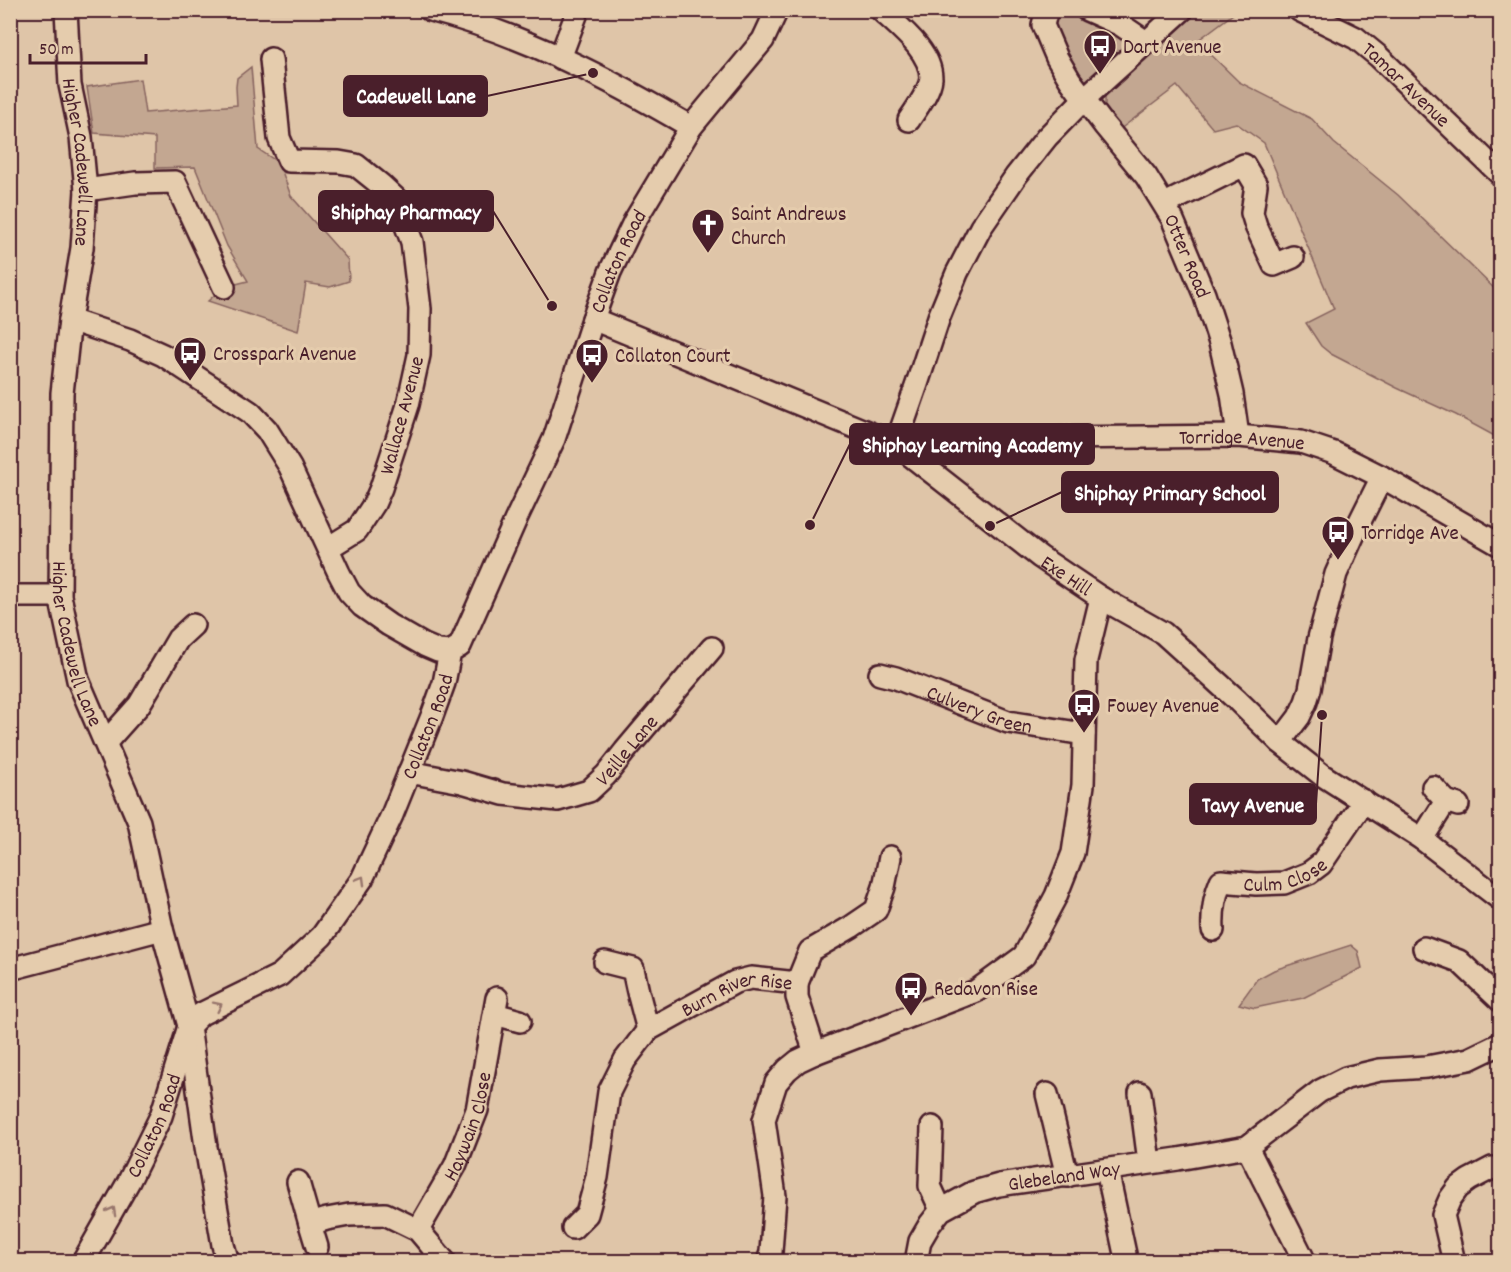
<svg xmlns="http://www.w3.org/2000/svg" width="1511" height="1272" viewBox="0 0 1511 1272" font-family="Dekko,sans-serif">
	<rect width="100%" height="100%" fill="#dfc5a8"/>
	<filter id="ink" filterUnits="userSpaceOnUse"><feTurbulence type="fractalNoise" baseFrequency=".0167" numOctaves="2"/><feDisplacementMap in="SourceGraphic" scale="12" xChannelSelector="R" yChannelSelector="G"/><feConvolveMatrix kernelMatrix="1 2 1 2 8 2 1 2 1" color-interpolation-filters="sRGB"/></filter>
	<g filter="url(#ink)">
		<g fill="#c3a791" stroke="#86635e" stroke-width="1.5">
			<path d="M1049 11H1087L1146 42 1085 98 1046 13Z"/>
			<path d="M1194 11H1237L1197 41 1239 82 1312 119 1334 143 1398 195 1500 294V439L1456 415 1397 388 1331 354 1321 346 1306 323 1334 309 1264 143 1236 123 1213 129 1177 86 1119 130 1105 109V93Z"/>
			<path d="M251 67 258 149 279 163 291 196 348 260 349 281 330 287 306 283 298 331 208 301 224 287 248 281 227 246 195 167 155 168V138L94 133 87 87 140 79 145 113 237 105 236 87 237 78Z"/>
			<path d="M1351 945 1358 951 1362 968 1303 998 1255 1008 1239 1004 1257 979 1274 970Z"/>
		</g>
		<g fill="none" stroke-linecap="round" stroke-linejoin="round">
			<g stroke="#4a1f2b" stroke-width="26">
				<g id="minor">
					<path id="s1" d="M66 10 70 85 81 137 86 190 82 248 70 320 62 393 60 596 78 680 139 822 162 929 189 1026 206 1147 223 1245 228 1262"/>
					<path d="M430 10C523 34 609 79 691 127"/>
					<path d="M881 10C899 27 931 51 931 78 930 91 916 109 909 120"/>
					<path id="s2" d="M1048 10 1046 13 1043 25 1057 58 1070 80 1104 125 1146 176 1172 218 1204 294 1220 343 1232 394 1238 436"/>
					<path d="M1087 10 1121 25 1146 42"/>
					<path id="s3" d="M1299 10 1356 38 1378 56 1500 174"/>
					<path d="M560 58 578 10"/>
					<path d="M271 59 279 138 289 161 339 162 356 165 381 185 396 199 412 242 420 309 419 355 408 405 381 488 374 504 357 530 328 548"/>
					<path d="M86 190 135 183 175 182 224 287"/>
					<path d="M1165 204 1244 165 1256 185 1252 213 1256 226 1274 265 1293 257"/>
					<path id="s4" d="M593 319 896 444 1040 557 1101 598 1163 633 1237 700 1280 742 1322 775 1422 839 1500 899"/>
					<path d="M70 320 130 340 163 355 250 412 267 430 290 467 339 573 349 592 362 606 389 625 424 645 438 651 450 652"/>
					<path id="s5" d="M957 439 1238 436 1301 442 1334 453 1382 477 1500 545"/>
					<path d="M896 444 917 384 939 317 957 273 981 227 1016 176 1047 137 1085 98 1182 10"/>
					<path d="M10 596H60"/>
					<path id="s6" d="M880 674 896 678 1008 722 1084 734"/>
					<path d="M106 742 139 705 178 639 193 625"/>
					<path d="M1280 742 1299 717 1306 702 1310 689 1319 638 1336 574 1358 525 1382 477"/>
					<path id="s7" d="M409 772 462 782 503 794 540 798 558 800 589 791 606 775 625 751 712 648"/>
					<path d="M1433 787 1446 801 1458 805"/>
					<path d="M1422 839 1446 801"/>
					<path id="s8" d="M1213 930C1212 912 1214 897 1221 881L1256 884 1284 883 1309 873 1321 864 1364 801"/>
					<path d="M1424 948 1459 961 1500 1000"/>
					<path d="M605 962 633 969 638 992 648 1030"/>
					<path d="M10 969 162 929"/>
					<path d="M797 983 810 951 851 927 876 910 884 887 890 857"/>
					<path d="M495 1014 520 1021"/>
					<path d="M1140 1093 1149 1162"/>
					<path d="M1047 1094 1067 1176"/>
					<path d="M932 1127 930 1186 941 1210"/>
					<path d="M1247 1147 1305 1262"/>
					<path d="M1107 1170 1125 1254"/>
					<path d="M298 1182 310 1224 327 1219 349 1215 385 1214 418 1230 445 1262"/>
					<path d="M310 1224 317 1247"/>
					<path id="s9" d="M573 1228 587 1214 597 1177 609 1092 625 1060 648 1030 735 982 751 978 797 983V997L815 1053"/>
					<path id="s10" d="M418 1230 455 1166 477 1110 497 998"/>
					<path id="s11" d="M83 1262 129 1181 161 1116 189 1026 201 1014 280 975 322 936 362 879 392 815 432 716 444 683 450 652 460 646 516 519 554 439 593 319 610 272 634 222 691 127 763 40 777 10"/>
					<path d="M768 1262 771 1252 775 1196 764 1120 776 1083 787 1070 798 1061 815 1053 976 991 1024 956 1056 896 1073 853 1083 785 1086 660 1101 598"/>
					<path id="s12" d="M916 1262 920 1241 930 1224 941 1210 974 1192 999 1185 1178 1159 1247 1147 1320 1091 1346 1078 1380 1070 1427 1067 1469 1059 1500 1044"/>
					<path d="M1454 1262 1443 1215 1450 1199 1458 1188 1469 1180 1492 1168 1500 1169"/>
				</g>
			</g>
			<use href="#minor" stroke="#e5ccad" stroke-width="21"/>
		</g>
		<defs><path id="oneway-chevron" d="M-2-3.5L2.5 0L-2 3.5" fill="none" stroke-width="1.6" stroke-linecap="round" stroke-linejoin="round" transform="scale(1.5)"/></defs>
		<g stroke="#98766c">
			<use href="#oneway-chevron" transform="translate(361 880) rotate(-60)"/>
			<use href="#oneway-chevron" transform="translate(218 1006) rotate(-26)"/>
			<use href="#oneway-chevron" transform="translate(112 1211) rotate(-61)"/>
		</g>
	</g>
	<defs>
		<g id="bus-pin" transform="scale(1.725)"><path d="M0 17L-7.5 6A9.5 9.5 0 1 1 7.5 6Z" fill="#4a1f2b" stroke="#e5ccad"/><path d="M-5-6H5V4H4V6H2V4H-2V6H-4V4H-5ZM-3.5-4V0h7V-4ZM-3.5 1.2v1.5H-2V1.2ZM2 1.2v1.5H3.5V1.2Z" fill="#fff"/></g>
		<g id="church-pin" transform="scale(1.725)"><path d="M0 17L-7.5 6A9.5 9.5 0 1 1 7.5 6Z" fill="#4a1f2b" stroke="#e5ccad"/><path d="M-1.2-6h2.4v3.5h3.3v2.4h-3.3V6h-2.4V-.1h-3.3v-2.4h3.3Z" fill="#fff"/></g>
	</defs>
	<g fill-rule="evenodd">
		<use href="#bus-pin" x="1100" y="46"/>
		<use href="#church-pin" x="708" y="225"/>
		<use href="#bus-pin" x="190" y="353"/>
		<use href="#bus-pin" x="592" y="355"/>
		<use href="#bus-pin" x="1338" y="532"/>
		<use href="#bus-pin" x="1084" y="705"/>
		<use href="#bus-pin" x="911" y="988"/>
	</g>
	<g text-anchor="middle" stroke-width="6" stroke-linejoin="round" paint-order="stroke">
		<g font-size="21" fill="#4a1f2b" stroke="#e5ccad" text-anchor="start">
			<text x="1123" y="53">Dart Avenue</text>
			<text x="731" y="220">Saint Andrews<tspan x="731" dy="24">Church</tspan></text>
			<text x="213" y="360">Crosspark Avenue</text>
			<text x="615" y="362">Collaton Court</text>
			<text x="1361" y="539">Torridge Ave</text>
			<text x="1107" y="712">Fowey Avenue</text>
			<text x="934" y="995">Redavon Rise</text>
		</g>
		<g font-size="21" fill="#4a1f2b" stroke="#e5ccad">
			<text dy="7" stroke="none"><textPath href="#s3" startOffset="132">Tamar Avenue</textPath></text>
			<text dy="7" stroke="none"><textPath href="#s1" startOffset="153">Higher Cadewell Lane</textPath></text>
			<text dy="7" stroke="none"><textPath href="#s2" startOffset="290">Otter Road</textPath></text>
			<text dy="7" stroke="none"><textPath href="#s11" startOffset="1164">Collaton Road</textPath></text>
			<text transform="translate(401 415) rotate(-75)" y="7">Wallace Avenue</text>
			<text dy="7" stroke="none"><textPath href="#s5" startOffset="285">Torridge Avenue</textPath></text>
			<text dy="7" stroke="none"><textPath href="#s4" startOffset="543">Exe Hill</textPath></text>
			<text dy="7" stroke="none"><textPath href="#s1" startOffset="639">Higher Cadewell Lane</textPath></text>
			<text dy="7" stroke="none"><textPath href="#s6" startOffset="106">Culvery Green</textPath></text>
			<text dy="7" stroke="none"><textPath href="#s11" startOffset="658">Collaton Road</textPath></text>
			<text dy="7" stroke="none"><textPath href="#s7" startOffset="240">Veille Lane</textPath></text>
			<text dy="7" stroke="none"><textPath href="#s8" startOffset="116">Culm Close</textPath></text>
			<text dy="7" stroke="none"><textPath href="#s9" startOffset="316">Burn River Rise</textPath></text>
			<text dy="7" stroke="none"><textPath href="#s11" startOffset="154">Collaton Road</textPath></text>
			<text dy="7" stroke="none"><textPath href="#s10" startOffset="116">Haywain Close</textPath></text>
			<text dy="7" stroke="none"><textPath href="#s12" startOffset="188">Glebeland Way</textPath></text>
		</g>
	</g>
	<path fill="none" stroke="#4a1f2b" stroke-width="2" d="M593 73L487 96M552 306L493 211M810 525L850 444M990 526L1062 492M1322 715L1316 804"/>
	<g fill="#4a1f2b" stroke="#e5ccad" stroke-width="2">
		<circle cx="593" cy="73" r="6"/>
		<circle cx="552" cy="306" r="6"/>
		<circle cx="810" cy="525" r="6"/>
		<circle cx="990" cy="526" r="6"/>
		<circle cx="1322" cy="715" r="6"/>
	</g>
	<g fill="#4a1f2b" stroke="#4a1f2b" stroke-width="2">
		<rect x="344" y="76" width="143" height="40" rx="6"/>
		<rect x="319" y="191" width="174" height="40" rx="6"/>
		<rect x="850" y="424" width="244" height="40" rx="6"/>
		<rect x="1062" y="472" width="216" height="40" rx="6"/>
		<rect x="1190" y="784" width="126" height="40" rx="6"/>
	</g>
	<g font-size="22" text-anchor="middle" font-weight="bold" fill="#fff">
		<text x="416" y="103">Cadewell Lane</text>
		<text x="406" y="219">Shiphay Pharmacy</text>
		<text x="972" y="452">Shiphay Learning Academy</text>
		<text x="1170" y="500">Shiphay Primary School</text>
		<text x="1253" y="812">Tavy Avenue</text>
	</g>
	<rect width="1511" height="1272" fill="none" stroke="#e5ccad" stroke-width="36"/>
	<rect x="18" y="18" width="1475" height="1236" fill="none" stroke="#4a1f2b" stroke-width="2" filter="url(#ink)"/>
	<path d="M30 54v9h116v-9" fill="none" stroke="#4a1f2b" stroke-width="3"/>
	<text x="39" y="54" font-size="18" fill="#4a1f2b" stroke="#e5ccad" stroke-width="4.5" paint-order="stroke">50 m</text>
</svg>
